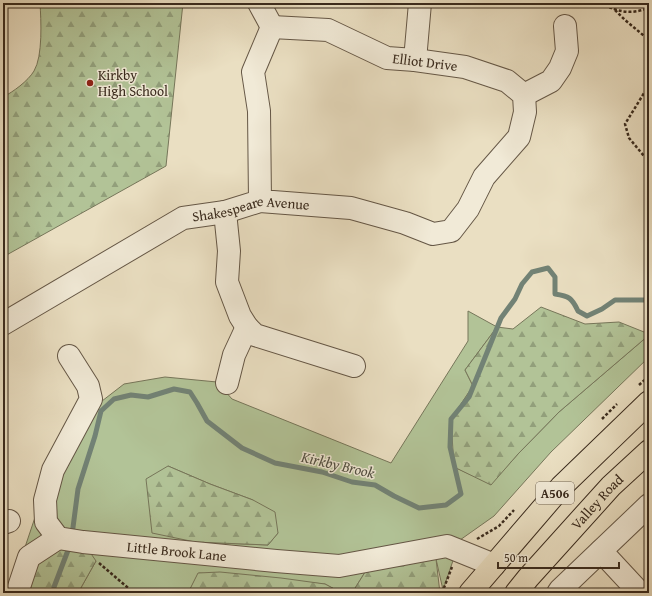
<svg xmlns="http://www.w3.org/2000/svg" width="652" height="596" viewBox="0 0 652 596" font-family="'Gentium Book Plus',serif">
	<defs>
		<pattern id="forest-firs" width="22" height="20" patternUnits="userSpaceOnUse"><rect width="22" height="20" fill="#b2c397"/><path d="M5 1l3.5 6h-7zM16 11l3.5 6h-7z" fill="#929f7b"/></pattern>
	</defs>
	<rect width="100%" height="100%" fill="#eadfc2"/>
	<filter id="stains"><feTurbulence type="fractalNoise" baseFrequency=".005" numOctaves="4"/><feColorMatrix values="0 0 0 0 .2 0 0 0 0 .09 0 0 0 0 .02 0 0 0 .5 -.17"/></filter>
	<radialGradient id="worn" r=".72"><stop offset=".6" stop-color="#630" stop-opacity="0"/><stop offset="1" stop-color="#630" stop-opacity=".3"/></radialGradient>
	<path fill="#b2c397" stroke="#76765a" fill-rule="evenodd" d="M468 311 497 327 465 370 473 386 451 419 450 447 454 467 491 484 518 454 559 412 649 335V357L551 452 494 516 460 540 443 590 436 559 367 569 352 593H342L325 584 199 573 188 593H78L96 561 18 568 62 437 102 401 124 384 165 377 217 382 232 399 391 463 468 341ZM168 466 210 484 253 500 278 533 268 545 195 542Z"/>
	<g fill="url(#forest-firs)" stroke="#76765a">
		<path d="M40 3H183L166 166 3 257V97C13 92 28 81 34 71 43 56 41 20 40 3Z"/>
		<path d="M541 307 585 324 619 322 649 334V335L559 412 518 454 491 485 454 467 451 419 473 386 465 370 497 327 513 329Z"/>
		<path d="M168 466 210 484 253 500 275 512 278 533 268 545 195 542 152 533 146 479Z"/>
		<path d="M58 538 83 542 96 561 78 593H30L26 566Z"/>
		<path d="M436 559 440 593H352L367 569Z"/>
		<path d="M220 572 281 578 325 584 342 593H188L198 573Z"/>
	</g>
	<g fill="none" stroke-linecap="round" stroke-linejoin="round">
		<g stroke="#728275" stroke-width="5">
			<path d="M72 535 78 489 95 436 101 411 114 399 131 395 148 397 174 389 190 392 197 403 207 421 242 448 275 463 322 472 352 482 375 485 394 496 419 508 446 505 461 494 450 447 451 419 469 397 501 318 515 299 522 284 532 272 548 268 555 277V294C569 296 572 298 578 311L587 316 602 309 615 300H644L649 299"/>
			<path d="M54 593V587L70 545"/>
		</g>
		<g stroke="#655746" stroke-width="24">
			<g id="minor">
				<path d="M259 3 272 27"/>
				<path d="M415 60 420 3"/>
				<path d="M524 95 551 81 560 68 567 51 565 26"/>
				<path d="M225 212 229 251 227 282 240 316 247 327 255 335 354 366"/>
				<path id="s1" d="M3 324 183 218 225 212 260 201 351 208 405 223 433 234 451 231 468 209 484 177 519 137 525 112 524 95 507 81 465 67 415 60 387 58 328 30 272 27 253 72 259 111 260 201"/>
				<path id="s2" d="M69 356 88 386 91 399 53 470 45 500 46 522 58 538 83 542 276 561 339 566 447 546 494 565"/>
				<path d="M227 383 234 355 247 327"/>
				<path d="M3 523 9 521"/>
				<path d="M601 551 640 593"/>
				<path d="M17 593 29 557 58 538"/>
				<path d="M558 593 560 590 649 505"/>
			</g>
		</g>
		<g stroke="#392a1d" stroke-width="24">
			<g id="major">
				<path d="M470 593 561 487 649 402"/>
				<path id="s3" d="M516 593 528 578 611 486 649 451"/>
			</g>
		</g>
		<g stroke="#392a1d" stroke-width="2.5" stroke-dasharray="3 2" stroke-linecap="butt">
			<path d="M600 3C619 12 629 15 649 8"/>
			<path d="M615 10 625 20 649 40"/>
			<path d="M649 85 625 124 629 138 649 162"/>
			<path d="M639 385 649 376"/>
			<path d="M602 419 617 404"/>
			<path d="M477 539 499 526 514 510"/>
			<path d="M99 563 134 593"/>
			<path d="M442 593 452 567"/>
		</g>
		<use href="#minor" stroke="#f1ead7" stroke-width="22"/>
		<use href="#major" stroke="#eadfc2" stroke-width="22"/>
	</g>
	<circle fill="#8f2418" stroke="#f1ead7" stroke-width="1.5" cx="90" cy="83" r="4"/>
	<g text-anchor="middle" stroke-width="3" stroke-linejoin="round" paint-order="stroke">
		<rect fill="#f1ead7" stroke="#706455" stroke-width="1" x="536" y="482" width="38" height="22" rx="3"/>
		<g font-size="13" font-weight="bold" fill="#392a1d">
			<text x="555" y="498">A506</text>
		</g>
		<g font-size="14" fill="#392a1d" stroke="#f1ead7">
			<text transform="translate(425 62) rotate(7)" y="5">Elliot Drive</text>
			<text dy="5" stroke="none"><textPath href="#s1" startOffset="278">Shakespeare Avenue</textPath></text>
			<text dy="5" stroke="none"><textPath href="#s3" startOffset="122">Valley Road</textPath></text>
			<text dy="5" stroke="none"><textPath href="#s2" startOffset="322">Little Brook Lane</textPath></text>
		</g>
		<g font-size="14" fill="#392a1d" stroke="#f1ead7" text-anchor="start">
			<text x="98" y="80">Kirkby<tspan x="98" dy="16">High School</tspan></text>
		</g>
		<g font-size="15" font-style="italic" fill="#514f42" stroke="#f1ead7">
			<text transform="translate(338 465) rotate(13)" y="5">Kirkby Brook</text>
		</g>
	</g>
	<rect width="652" height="596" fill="none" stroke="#eadfc2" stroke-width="16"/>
	<rect x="4" y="4" width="644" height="588" fill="none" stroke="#392a1d" stroke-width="2"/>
	<rect x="8" y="8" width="636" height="580" fill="none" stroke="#392a1d"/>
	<path d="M498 562v6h121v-6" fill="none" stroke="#392a1d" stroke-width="2"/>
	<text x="504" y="562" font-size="12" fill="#392a1d" stroke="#f1ead7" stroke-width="3" paint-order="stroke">50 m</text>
	<rect width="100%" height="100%" filter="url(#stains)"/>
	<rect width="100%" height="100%" fill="url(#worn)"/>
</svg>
